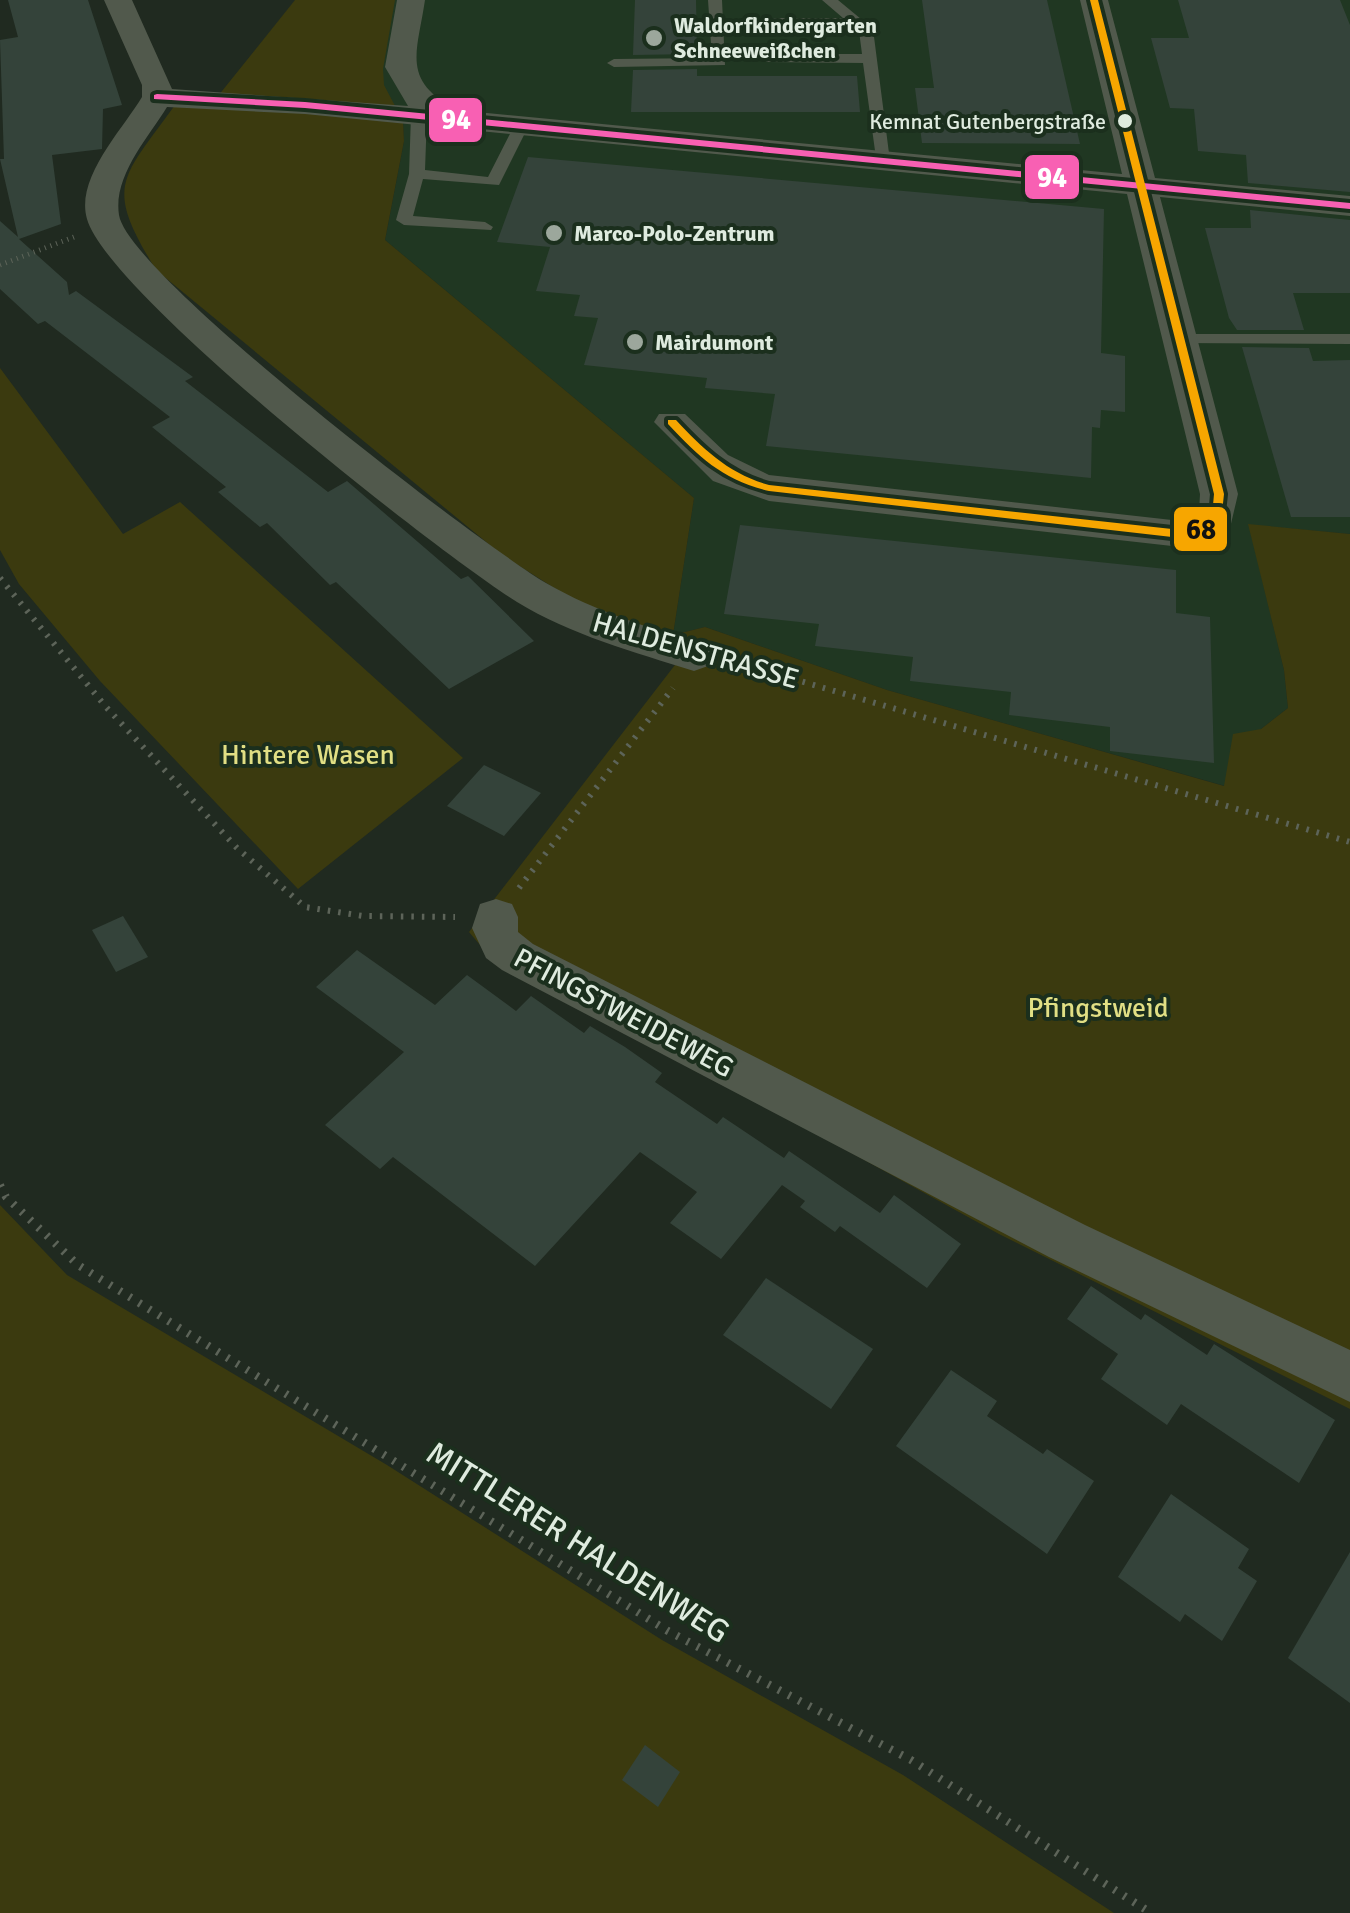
<svg xmlns="http://www.w3.org/2000/svg" width="1350" height="1913" viewBox="0 0 1350 1913" font-family="Signika,sans-serif">
	<rect width="100%" height="100%" fill="#202a20"/>
	<path fill="#203722" d="M295 0H1350V534L1249 525 1284 670 1288 708 1261 729 1225 786 887 690 705 627 673 635 694 498 385 240 404 141 403 122Z"/>
	<g fill="#3b3a0f">
		<path d="M295 0H395L383 69 384 85 403 121 404 141 385 240 694 498 673 635 705 627 887 690 1224 786 1233 734 1261 729 1288 708 1284 670 1248 524 1350 534V1409L999 1234 486 952 469 932 678 661 631 625 578 603 502 555 156 270C104 185 120 181 175 105L210 106Z"/>
		<path d="M0 368 123 534 180 502 463 758 298 889 100 681 19 584 0 550Z"/>
		<path d="M0 1205 67 1275 387 1465 662 1640 903 1775 1114 1913H0Z"/>
	</g>
	<g fill="#34433a">
		<path d="M8 0H88L122 105 103 109 102 149 52 155 61 224 19 239 67 282 69 295 76 291 193 377 185 381 328 492 347 481 461 579 468 576 534 641 449 689 336 582 330 585 267 523 260 527 218 492 226 487 152 427 170 417 45 321 38 324 0 289V221L18 237 0 159H4L0 40 18 37Z"/>
		<path d="M635 0H696L697 54 633 55Z"/>
		<path d="M922 0H1047L1080 144 922 143 915 88H934Z"/>
		<path d="M1178 0H1340L1350 25V192L1248 183 1246 155 1198 151 1194 109 1170 108 1151 38H1189Z"/>
		<path d="M697 69V76H857L860 112H631L633 70Z"/>
		<path d="M528 157 1104 209 1101 353 1125 356V412L1101 410 1100 428 1092 427 1091 478 766 446 775 394 705 388 707 378 584 365 598 318 574 316 580 295 536 291 550 247 497 242Z"/>
		<path d="M1250 210 1350 220V293H1293L1304 330H1237L1229 318 1205 228H1251Z"/>
		<path d="M1242 347 1309 348 1313 361 1350 360V517H1291Z"/>
		<path d="M740 525 1176 570V613L1210 617 1214 763 1110 751V727L1009 715 1011 692 910 681 913 657 815 646 819 624 724 614Z"/>
		<path d="M484 765 541 793 504 836 447 806Z"/>
		<path d="M123 916 148 957 116 972 92 930Z"/>
		<path d="M357 950 435 1005 467 975 516 1011 531 996 584 1033 590 1026 625 1047 662 1073 655 1082 717 1124 723 1117 784 1158 789 1151 880 1213 894 1195 961 1244 927 1288 840 1226 835 1232 800 1207 805 1201 782 1185 721 1259 670 1223 697 1192 640 1152 535 1266 393 1157 380 1169 325 1125 404 1052 316 987Z"/>
		<path d="M766 1278 873 1349 831 1409 723 1335Z"/>
		<path d="M1091 1286 1141 1320 1145 1314 1207 1355 1214 1344 1335 1420 1299 1483 1181 1404 1167 1425 1101 1379 1118 1354 1067 1319Z"/>
		<path d="M951 1370 997 1401 987 1416 1043 1454 1047 1449 1094 1481 1047 1554 896 1446Z"/>
		<path d="M1171 1494 1249 1549 1238 1568 1257 1581 1222 1641 1185 1614 1180 1622 1118 1577Z"/>
		<path d="M1350 1552V1703L1288 1658Z"/>
		<path d="M645 1745 680 1772 658 1807 622 1780Z"/>
	</g>
	<g fill="none" stroke-linecap="round" stroke-linejoin="round">
		<path stroke="#5d6459" stroke-width="5" stroke-dasharray="1 5" stroke-linecap="butt" d="M0 265 74 237"/>
		<g stroke="#5d6459" stroke-width="6" stroke-dasharray="2.5 8" stroke-linecap="butt">
			<path d="M0 578 106 707 237 848 305 907 363 916 455 917"/>
			<path d="M732 661 1350 842"/>
			<path d="M519 888 673 688"/>
		</g>
		<path stroke="#5d6459" stroke-width="8" stroke-dasharray="2.5 9" stroke-linecap="butt" d="M0 1185 6 1197 78 1265 668 1631 911 1760 1151 1913"/>
		<g fill="#51594c" fill-rule="evenodd">
			<path d="M708 0H722L725 65 614 67 607 63 614 59 712 58Z"/>
			<path d="M822 0H838L873 29 890 161 876 158 863 63 767 62 760 58 767 54H862L859 31 854 26H766L759 22 766 18H843Z"/>
			<path d="M419 110 427 115 425 170 488 177 516 122 529 125 499 185 423 179 413 216 485 222 493 227 491 230 404 225 396 220 409 174 411 115Z"/>
			<path d="M1181 334H1350V344L1175 343V335Z"/>
		</g>
		<g fill="#51594c" fill-rule="evenodd">
			<path d="M104 0H132L172 89 408 106 385 67 397 0H425C417 54 401 79 456 110L1122 174 1080 0H1108L1155 178 1350 196V216L1160 197 1238 494 1230 528 1215 538 1172 546 769 501 713 481 654 422 659 414H685L728 455 769 475 1172 520 1199 513 1200 494 1127 194 305 114 167 107C148 138 113 176 119 215 128 275 480 544 546 583 596 612 653 629 708 646L714 656 708 666 694 671C634 652 571 635 517 602 440 554 108 294 87 219 75 178 123 129 142 97V85Z"/>
			<path d="M496 899 512 904 518 917V932L533 944 1085 1225 1350 1350V1402L1049 1257 502 970 486 958 472 928 480 904Z"/>
		</g>
		<g stroke="#1b2f1d" stroke-width="8">
			<path id="bus-1" d="M157 94 305 102 1350 203V209L305 108 154 99V95Z"/>
		</g>
		<g stroke="#1b2f1d" stroke-width="8">
			<path id="bus-2" d="M1090 0H1098L1224 494 1221 522 1206 532 1172 537 769 491C723 480 700 458 668 424V420H676C703 449 729 474 769 485L1172 529 1199 526 1212 517 1214 494Z"/>
		</g>
		<use href="#bus-1" fill="#f860b3" fill-rule="evenodd"/>
		<use href="#bus-2" fill="#f7a600" fill-rule="evenodd"/>
	</g>
	<g fill="#9ca79c" stroke="#1b2f1d" stroke-width="4">
		<circle cx="654" cy="38" r="10"/>
		<circle cx="554" cy="233" r="10"/>
		<circle cx="635" cy="342" r="10"/>
	</g>
	<circle fill="#dfebdf" stroke="#1b2f1d" stroke-width="4" cx="1125" cy="121" r="9"/>
	<g text-anchor="middle" stroke-width="8" stroke-linejoin="round" paint-order="stroke">
		<g font-size="22" font-weight="bold" fill="#dfebdf" stroke="#1b2f1d" text-anchor="start">
			<text x="674" y="33">Waldorfkindergarten<tspan x="674" dy="25">Schneeweißchen</tspan></text>
			<text x="574" y="241">Marco-Polo-Zentrum</text>
			<text x="655" y="350">Mairdumont</text>
		</g>
		<g font-size="22" fill="#dfebdf" stroke="#1b2f1d" text-anchor="end">
			<text x="1106" y="129">Kemnat Gutenbergstraße</text>
		</g>
		<g font-size="28" fill="#dfebdf" stroke="#1b2f1d">
			<text transform="translate(696 650) rotate(16)" y="10">HALDENSTRASSE</text>
			<text transform="translate(624 1012) rotate(28)" y="10">PFINGSTWEIDEWEG</text>
		</g>
		<g font-size="28" fill="#e1df84" stroke="#1b2f1d">
			<text x="308" y="764">Hintere Wasen</text>
			<text x="1098" y="1017">Pfingstweid</text>
		</g>
		<g font-size="32" fill="#dfebdf" stroke="#1b2f1d">
			<text transform="translate(578 1542) rotate(32)" y="11">MITTLERER HALDENWEG</text>
		</g>
	</g>
	<g stroke="#1b2f1d" stroke-width="4">
		<rect x="427" y="96" width="57" height="48" rx="10" fill="#f860b3"/>
		<rect x="1023" y="153" width="58" height="48" rx="10" fill="#f860b3"/>
		<rect x="1172" y="505" width="57" height="48" rx="10" fill="#f7a600"/>
	</g>
	<g font-size="28" text-anchor="middle" font-weight="bold" fill="#fff">
		<text x="456" y="129">94</text>
		<text x="1052" y="187">94</text>
	</g>
	<g font-size="28" text-anchor="middle" font-weight="bold" fill="#111">
		<text x="1201" y="539">68</text>
	</g>
</svg>
